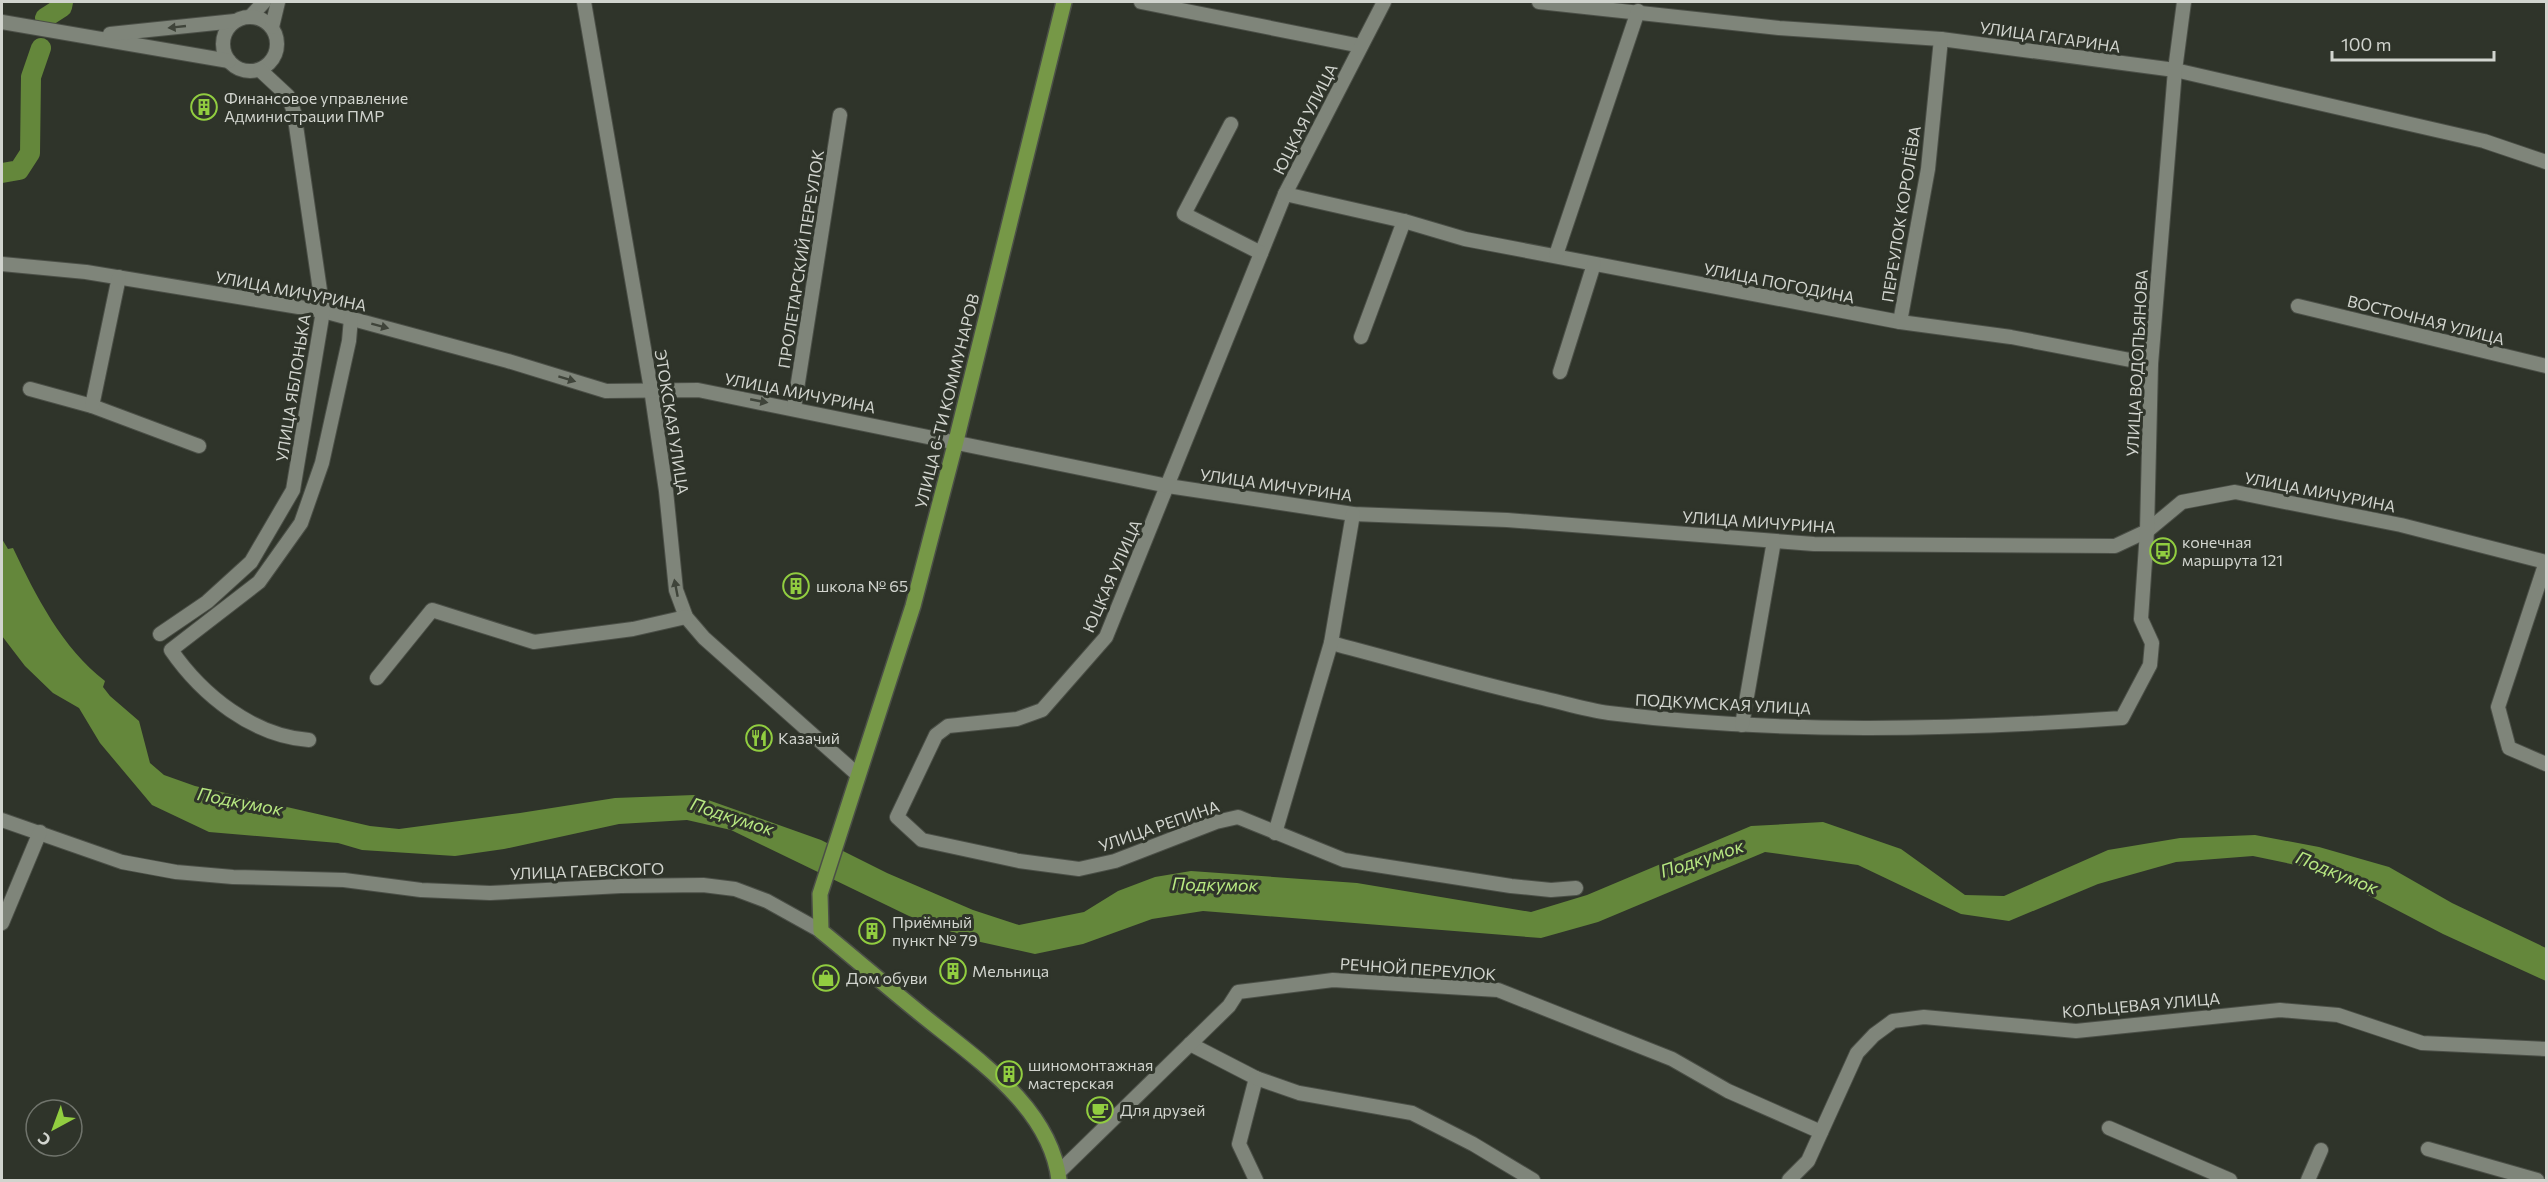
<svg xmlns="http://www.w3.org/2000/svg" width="2548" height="1182" viewBox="0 0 2548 1182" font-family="Commissioner,sans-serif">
	<rect width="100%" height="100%" fill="#2f342a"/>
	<path fill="#64873b" d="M2 539 8 549 13 548C36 596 62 648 105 681L103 687 110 696 139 721 150 763 164 775 195 786 370 826 399 829 520 813 615 798 694 795 821 840 887 873 973 910 1019 925 1084 912 1118 891 1155 877 1191 871 1357 883 1531 912 1587 895 1751 826 1823 822 1901 849 1965 895 2004 896 2108 850 2180 838 2255 835 2319 847 2389 867 2452 903 2546 948V981L2443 934 2320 870 2253 856 2176 862 2098 884 2009 921 1961 914 1858 865 1765 852 1598 922 1541 938 1203 911 1152 919 1083 944 1035 954 976 941 909 916 731 830 687 820 619 824 504 849 455 856 362 850 338 843 209 832 152 805 100 743 79 708 53 693 25 666 2 636Z"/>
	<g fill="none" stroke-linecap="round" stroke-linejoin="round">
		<g stroke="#64873b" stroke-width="20">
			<path d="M45 18 62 7 63 2"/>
			<path d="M2 173 19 170 30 153 31 77 41 48"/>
		</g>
		<g stroke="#4b4f47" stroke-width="16">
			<g id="minor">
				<path d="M584 2 651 389 666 491 676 590 686 617 704 638 858 775"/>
				<path d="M1141 2 1361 46"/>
				<path d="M1384 2 1285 194 1106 637 1042 710 1017 719 948 726 936 735 897 817 922 840 1019 861 1079 869 1115 861 1216 822 1238 817 1344 860 1511 886 1551 890 1576 888"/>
				<path d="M1539 2 1779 28 1941 39 2175 70 2484 141 2546 162"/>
				<path d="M251 16 264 2"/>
				<circle cx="250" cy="44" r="27"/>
				<path d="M2 22 229 61"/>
				<path d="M272 27 278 2"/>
				<path d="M110 34 235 21"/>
				<path d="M1231 124 1184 214 1261 253"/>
				<path d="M1285 194 1404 221 1465 239 1900 322 2011 337 2151 364"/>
				<path d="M1556 255 1638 11"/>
				<path d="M2 264 86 272 323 311 508 361 606 391 698 390 1168 486 1353 514 1507 520 1814 544 2115 546 2147 531 2182 502 2235 492 2401 525 2546 562"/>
				<path d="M2298 306 2546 366"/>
				<path d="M1900 322 1928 169 1941 39"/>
				<path d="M1361 337 1404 221"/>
				<path d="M1560 372 1594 264"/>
				<path d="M30 389 92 406 199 446"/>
				<path d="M92 406 119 277"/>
				<path d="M794 408 840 115"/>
				<path d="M2546 562 2498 707 2509 748 2546 764"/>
				<path d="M160 634 207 602 251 562 293 490 323 311 294 112 288 96 260 70"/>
				<path d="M1331 643C1400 661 1468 681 1538 697 1561 702 1585 710 1609 713 1778 734 1952 730 2122 718L2150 665 2152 643 2141 619 2147 531 2151 364 2175 70 2184 2"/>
				<path d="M377 678 432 610 534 642 633 629 686 617"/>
				<path d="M1742 725 1774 541"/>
				<path d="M309 740C253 736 202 695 171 650L259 582 301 523 322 463 349 341 351 318"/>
				<path d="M2 820 122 862 176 872 233 877 344 880 421 890 490 893 621 886 703 885 735 889 767 901 821 931"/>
				<path d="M1275 833 1331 643 1353 514"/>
				<path d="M2 923 40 832"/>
				<path d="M1190 1044 1256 1078 1239 1144 1256 1180"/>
				<path d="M1256 1078 1299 1093 1412 1113 1473 1144 1533 1180"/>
				<path d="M2109 1128 2230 1180"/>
				<path d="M2428 1149 2537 1180"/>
				<path d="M1058 1173 1229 1006 1238 992 1333 980 1498 990 1672 1059 1728 1091 1821 1132"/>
				<path d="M1789 1180 1808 1161 1857 1053 1874 1035 1893 1021 1924 1017 2076 1031 2280 1010 2338 1015 2422 1043 2546 1049"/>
				<path d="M2308 1180 2321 1150"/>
			</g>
		</g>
		<g stroke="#4b4f47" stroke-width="18">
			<path id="major" d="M1059 1180C1050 1104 970 1055 916 1010 884 984 853 957 821 931L820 894 913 606 956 441 1064 2"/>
		</g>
		<use href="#minor" stroke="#7f857a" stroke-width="14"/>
		<use href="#major" stroke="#769847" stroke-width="15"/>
	</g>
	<defs><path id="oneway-solid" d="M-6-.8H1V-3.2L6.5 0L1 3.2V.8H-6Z" transform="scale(1.5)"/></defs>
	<g fill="#3f443a">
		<use href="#oneway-solid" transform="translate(177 27) rotate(174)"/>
		<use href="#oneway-solid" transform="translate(380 326) rotate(15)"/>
		<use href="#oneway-solid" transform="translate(567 379) rotate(17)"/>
		<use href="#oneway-solid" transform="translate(759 401) rotate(11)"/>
		<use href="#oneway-solid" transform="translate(676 588) rotate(-101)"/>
	</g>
	<defs>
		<g id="building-ring" transform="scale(1.35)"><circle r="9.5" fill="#2f342a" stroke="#91cd40" stroke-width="1.5"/><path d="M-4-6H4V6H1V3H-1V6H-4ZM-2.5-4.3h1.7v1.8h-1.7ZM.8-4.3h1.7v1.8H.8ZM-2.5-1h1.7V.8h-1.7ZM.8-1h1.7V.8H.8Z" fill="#91cd40"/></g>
		<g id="bus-ring" transform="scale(1.35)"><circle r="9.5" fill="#2f342a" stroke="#91cd40" stroke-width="1.5"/><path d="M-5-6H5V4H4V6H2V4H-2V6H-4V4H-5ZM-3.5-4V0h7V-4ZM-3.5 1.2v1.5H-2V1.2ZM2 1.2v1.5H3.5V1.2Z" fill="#91cd40"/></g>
		<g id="restaurant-ring" transform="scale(1.35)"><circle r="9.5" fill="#2f342a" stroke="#91cd40" stroke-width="1.5"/><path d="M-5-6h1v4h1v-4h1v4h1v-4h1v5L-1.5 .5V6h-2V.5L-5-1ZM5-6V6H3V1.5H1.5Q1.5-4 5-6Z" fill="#91cd40"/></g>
		<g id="shop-ring" transform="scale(1.35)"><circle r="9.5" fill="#2f342a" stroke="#91cd40" stroke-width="1.5"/><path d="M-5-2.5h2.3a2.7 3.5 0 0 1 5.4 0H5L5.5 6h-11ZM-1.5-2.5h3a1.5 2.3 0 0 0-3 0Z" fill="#91cd40"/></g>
		<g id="cafe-ring" transform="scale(1.35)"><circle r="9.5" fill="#2f342a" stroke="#91cd40" stroke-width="1.5"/><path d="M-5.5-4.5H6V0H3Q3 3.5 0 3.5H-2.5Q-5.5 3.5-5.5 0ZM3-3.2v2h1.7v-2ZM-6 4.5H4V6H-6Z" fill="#91cd40"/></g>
	</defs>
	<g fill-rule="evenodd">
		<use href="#building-ring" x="204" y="107"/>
		<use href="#bus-ring" x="2163" y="551"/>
		<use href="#building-ring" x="796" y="586"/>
		<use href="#restaurant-ring" x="759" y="738"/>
		<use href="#building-ring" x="872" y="931"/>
		<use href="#building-ring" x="953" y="971"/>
		<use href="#shop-ring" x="826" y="978"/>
		<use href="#building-ring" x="1009" y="1074"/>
		<use href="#cafe-ring" x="1100" y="1110"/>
	</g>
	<g text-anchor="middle" stroke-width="6" stroke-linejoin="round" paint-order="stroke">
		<g font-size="16" fill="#d1d4ce" stroke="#2f342a">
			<text transform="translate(2050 37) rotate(8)" y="6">УЛИЦА ГАГАРИНА</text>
			<text transform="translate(1305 119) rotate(-63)" y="6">ЮЦКАЯ УЛИЦА</text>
			<text transform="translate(1901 214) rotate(-81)" y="6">ПЕРЕУЛОК КОРОЛЁВА</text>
			<text transform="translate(801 259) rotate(-81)" y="6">ПРОЛЕТАРСКИЙ ПЕРЕУЛОК</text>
			<text transform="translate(1779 283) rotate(11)" y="6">УЛИЦА ПОГОДИНА</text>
			<text transform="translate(291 291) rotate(11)" y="6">УЛИЦА МИЧУРИНА</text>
			<text transform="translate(2426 320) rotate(14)" y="6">ВОСТОЧНАЯ УЛИЦА</text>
			<text transform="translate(2137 363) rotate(-87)" y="6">УЛИЦА ВОДОПЬЯНОВА</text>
			<text transform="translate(293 388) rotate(-81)" y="6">УЛИЦА ЯБЛОНЬКА</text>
			<text transform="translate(800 393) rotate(11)" y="6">УЛИЦА МИЧУРИНА</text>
			<text transform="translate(947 401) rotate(-76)" y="6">УЛИЦА 6-ТИ КОММУНАРОВ</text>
			<text transform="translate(672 422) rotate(81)" y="6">ЭТОКСКАЯ УЛИЦА</text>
			<text transform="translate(1276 485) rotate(8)" y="6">УЛИЦА МИЧУРИНА</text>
			<text transform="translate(2320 492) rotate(11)" y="6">УЛИЦА МИЧУРИНА</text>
			<text transform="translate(1759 522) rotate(4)" y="6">УЛИЦА МИЧУРИНА</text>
			<text transform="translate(1112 576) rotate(-66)" y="6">ЮЦКАЯ УЛИЦА</text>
			<text transform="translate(1723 704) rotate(3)" y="6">ПОДКУМСКАЯ УЛИЦА</text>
			<text transform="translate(1159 826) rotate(-19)" y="6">УЛИЦА РЕПИНА</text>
			<text transform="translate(587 871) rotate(-2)" y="6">УЛИЦА ГАЕВСКОГО</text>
			<text transform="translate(1418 969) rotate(4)" y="6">РЕЧНОЙ ПЕРЕУЛОК</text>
			<text transform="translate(2141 1005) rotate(-5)" y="6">КОЛЬЦЕВАЯ УЛИЦА</text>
		</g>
		<g font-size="16" fill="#d1d4ce" stroke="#2f342a" text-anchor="start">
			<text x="224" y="104">Финансовое управление<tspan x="224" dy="18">Администрации ПМР</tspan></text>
			<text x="2182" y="548">конечная<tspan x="2182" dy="18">маршрута 121</tspan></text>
			<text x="816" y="592">школа № 65</text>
			<text x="778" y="744">Казачий</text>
			<text x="892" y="928">Приёмный<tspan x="892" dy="18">пункт № 79</tspan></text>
			<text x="972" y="977">Мельница</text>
			<text x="846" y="984">Дом обуви</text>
			<text x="1028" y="1071">шиномонтажная<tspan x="1028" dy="18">мастерская</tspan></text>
			<text x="1120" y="1116">Для друзей</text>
		</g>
		<g font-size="18" font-style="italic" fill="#b8e982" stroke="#2f342a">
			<text transform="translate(240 802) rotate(11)" y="6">Подкумок</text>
			<text transform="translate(732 817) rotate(18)" y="6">Подкумок</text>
			<text transform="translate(1702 859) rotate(-18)" y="6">Подкумок</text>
			<text transform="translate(2337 873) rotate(22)" y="6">Подкумок</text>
			<text transform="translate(1215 885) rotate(1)" y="6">Подкумок</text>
		</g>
	</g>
	<rect width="2548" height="1182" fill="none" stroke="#d1d4ce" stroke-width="6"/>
	<g transform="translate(54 1128) rotate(221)"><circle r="28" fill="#2f342a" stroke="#70746c" stroke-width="1.5"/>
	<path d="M0-4.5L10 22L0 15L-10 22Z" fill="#91cd40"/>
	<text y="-9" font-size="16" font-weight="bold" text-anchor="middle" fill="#d1d4ce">С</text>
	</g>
	<path d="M2332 51v9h162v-9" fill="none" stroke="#d1d4ce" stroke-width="3"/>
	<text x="2341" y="51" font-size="18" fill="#d1d4ce" stroke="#2f342a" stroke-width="4.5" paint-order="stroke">100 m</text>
</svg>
